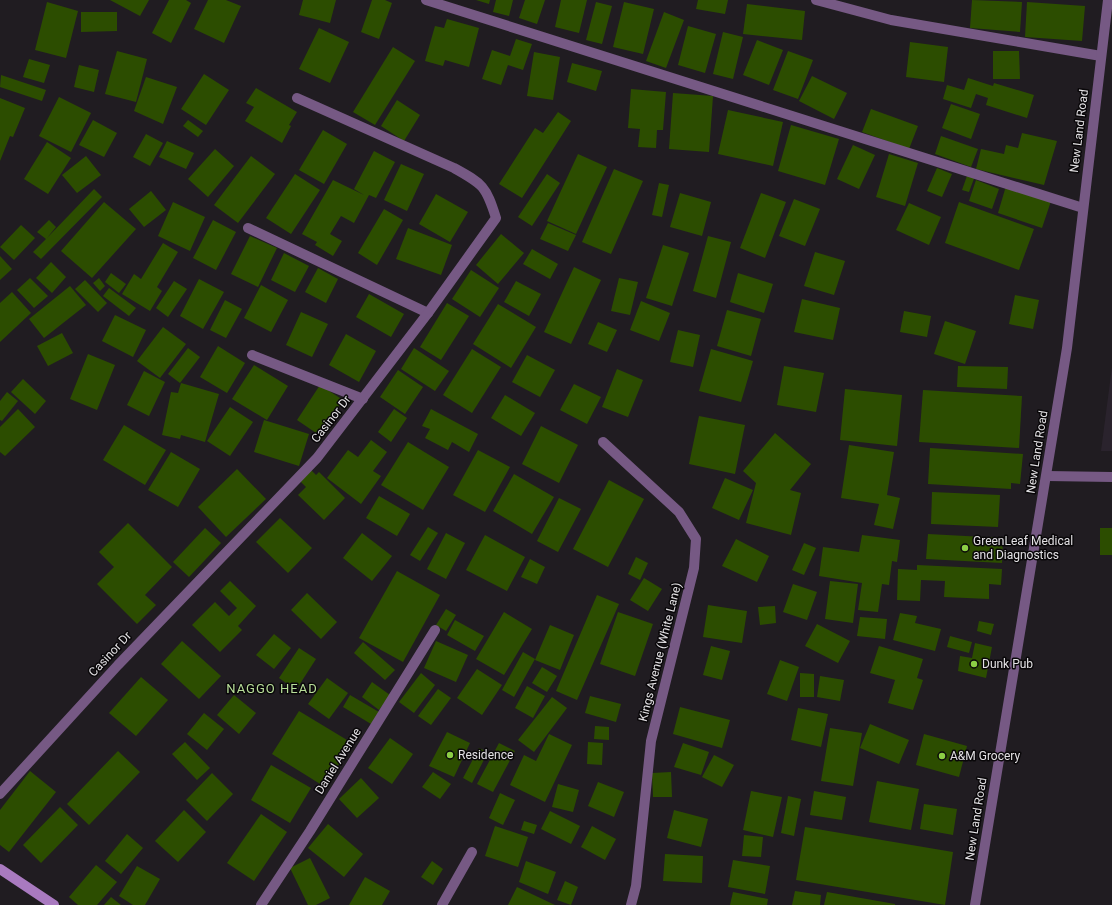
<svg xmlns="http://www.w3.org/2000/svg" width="1112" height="905" viewBox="0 0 1112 905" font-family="Roboto,sans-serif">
	<rect width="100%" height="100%" fill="#201c21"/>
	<path fill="#2a232d" d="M1112 367V451H1101Z"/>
	<g fill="#2c4d00">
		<path d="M110 0H149L140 16Z"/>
		<path d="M169 0H186L191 3 171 43 152 33Z"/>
		<path d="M208 0H226L241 6 224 43 194 29Z"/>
		<path d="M303 0H336L330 23 299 15Z"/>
		<path d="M372 0H385L392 3 379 39 361 32Z"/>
		<path d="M476 0H490L489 4Z"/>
		<path d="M496 0H513L509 16 493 12Z"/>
		<path d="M525 0H545L537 24 519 18Z"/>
		<path d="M561 0H587L579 33 555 27Z"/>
		<path d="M698 0H728L725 14 696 9Z"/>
		<path d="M972 0 1022 2 1020 32 970 28Z"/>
		<path d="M47 2 78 11 66 58 35 50Z"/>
		<path d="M596 2 612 6 602 44 586 40Z"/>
		<path d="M624 2 654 9 643 54 613 47Z"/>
		<path d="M1027 2 1085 6 1082 41 1025 37Z"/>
		<path d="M747 4 805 11 802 40 743 34Z"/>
		<path d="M81 12H117V31L81 32Z"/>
		<path d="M664 12 684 20 666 68 646 61Z"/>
		<path d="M447 19 479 28 469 67 445 60 443 66 425 61 435 26 444 28Z"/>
		<path d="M688 26 716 34 705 73 678 65Z"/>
		<path d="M319 28 349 42 330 83 299 69Z"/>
		<path d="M723 32 743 37 733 79 713 74Z"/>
		<path d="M516 39 532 44 523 70 508 65 501 85 482 79 492 50 510 56Z"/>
		<path d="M757 40 783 50 769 85 743 75Z"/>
		<path d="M910 42 948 47 944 82 906 77Z"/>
		<path d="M393 47 415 61 375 125 353 112Z"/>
		<path d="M117 51 147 59 136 102 105 94Z"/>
		<path d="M788 51 813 60 798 99 773 90Z"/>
		<path d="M993 51H1019L1020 79H993Z"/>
		<path d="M534 52 560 57 553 100 527 96Z"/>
		<path d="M29 59 50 65 44 83 23 77Z"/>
		<path d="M572 63 602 71 596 91 567 82Z"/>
		<path d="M79 65 99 70 94 92 74 87Z"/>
		<path d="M204 74 229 90 206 125 181 109Z"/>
		<path d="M1 75 46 90 42 101 0 87Z"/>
		<path d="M812 76 847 93 834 119 799 101Z"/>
		<path d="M146 77 177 87 163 124 134 111Z"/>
		<path d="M968 78 993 86 994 83 1034 95 1027 118 986 105 988 98 976 94 971 108 943 99 947 85 964 90Z"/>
		<path d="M256 88 297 112 289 125 291 126 282 143 245 121 254 107 246 103Z"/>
		<path d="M631 89 666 92 663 130H657L656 148 638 147 640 129 628 128Z"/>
		<path d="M673 93 713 96 709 152 669 149Z"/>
		<path d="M59 97 91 113 71 152 39 136Z"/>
		<path d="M0 98 25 108 13 137 10 136 0 161Z"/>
		<path d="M397 100 420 115 404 141 381 126Z"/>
		<path d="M951 104 980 114 971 139 942 128Z"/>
		<path d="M871 109 918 126 909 149 862 132Z"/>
		<path d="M728 110 783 122 773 166 718 154Z"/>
		<path d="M558 112 571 121 522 198 499 184 535 128 543 133Z"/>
		<path d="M93 120 117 133 104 157 79 145Z"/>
		<path d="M188 120 203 131 198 137 183 126Z"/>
		<path d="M791 125 839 139 825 185 778 171Z"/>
		<path d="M323 130 347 144 324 184 299 170Z"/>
		<path d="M1022 133 1057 141 1044 185 976 169 981 149 1004 154 1006 145 1018 148Z"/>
		<path d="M146 134 163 143 150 166 133 157Z"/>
		<path d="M941 136 978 149 971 167 935 154Z"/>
		<path d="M167 141 194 153 186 169 159 157Z"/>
		<path d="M47 142 71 158 48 194 24 179Z"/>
		<path d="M853 145 875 155 859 189 837 179Z"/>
		<path d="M215 149 234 166 208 197 188 179Z"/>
		<path d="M374 151 395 162 376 198 369 195 354 223 341 216 330 234 342 241 333 256 315 245 317 242 302 234 333 180 364 195 354 189Z"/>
		<path d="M578 154 607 167 576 234 547 221Z"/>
		<path d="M889 154 918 163 905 206 876 197Z"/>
		<path d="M86 156 101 175 77 193 62 175Z"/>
		<path d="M251 156 275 174 238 223 214 205Z"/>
		<path d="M401 164 424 174 407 211 384 200Z"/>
		<path d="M937 168 952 174 942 197 927 191Z"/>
		<path d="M614 169 643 181 611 254 582 242Z"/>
		<path d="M968 173 975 176 969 192 962 190Z"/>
		<path d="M295 174 320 190 291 234 266 218Z"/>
		<path d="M547 174 560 183 532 226 518 217Z"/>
		<path d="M976 180 999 189 992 209 969 201Z"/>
		<path d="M659 183 669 185 662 217 652 215Z"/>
		<path d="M1006 186 1051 201 1042 228 998 213Z"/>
		<path d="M94 189 102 197 41 259 33 252 46 239 37 232 49 220 56 227 47 238Z"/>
		<path d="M151 191 166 210 144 227 129 209Z"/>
		<path d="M680 193 711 202 702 236 670 227Z"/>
		<path d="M761 193 786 202 765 258 740 248Z"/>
		<path d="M436 194 468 212 450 242 419 224Z"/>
		<path d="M794 199 820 209 805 246 779 236Z"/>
		<path d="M104 202 136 229 92 278 61 251Z"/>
		<path d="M173 202 205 217 190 251 158 236Z"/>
		<path d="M959 202 1034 229 1019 270 945 243Z"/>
		<path d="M909 203 941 217 929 245 896 230Z"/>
		<path d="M384 209 403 220 377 265 358 253Z"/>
		<path d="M213 220 236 232 216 270 193 258Z"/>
		<path d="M548 223 576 235 568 251 540 239Z"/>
		<path d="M21 225 35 238 14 260 0 247Z"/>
		<path d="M408 228 452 245 441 275 396 259Z"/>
		<path d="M501 234 524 253 498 284 476 265Z"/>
		<path d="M250 236 277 248 258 287 231 274Z"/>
		<path d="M708 236 731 242 716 298 693 291Z"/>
		<path d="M163 243 178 252 157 287 162 291 150 311 122 294 134 274 141 279Z"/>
		<path d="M663 245 689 253 672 306 646 298Z"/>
		<path d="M532 249 558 264 550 279 523 264Z"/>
		<path d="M815 252 845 261 834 295 804 286Z"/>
		<path d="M284 253 309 266 295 292 271 280Z"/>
		<path d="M0 256 12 269 0 280Z"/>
		<path d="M51 262 66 277 52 293 36 278Z"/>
		<path d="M574 267 601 280 571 344 544 332Z"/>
		<path d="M318 268 338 279 326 303 305 292Z"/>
		<path d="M471 270 499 288 480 317 452 299Z"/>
		<path d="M111 273 126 284 119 293 105 282Z"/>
		<path d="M738 273 773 284 764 313 730 302Z"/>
		<path d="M30 278 48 296 34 308 17 290Z"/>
		<path d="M99 278 105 286 100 291 93 283Z"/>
		<path d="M619 278 638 282 630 315 611 311Z"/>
		<path d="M199 279 224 292 203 329 180 316Z"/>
		<path d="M85 280 107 303 98 312 75 289Z"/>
		<path d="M174 281 187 289 168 317 156 308Z"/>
		<path d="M516 281 541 294 529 316 504 302Z"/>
		<path d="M261 285 288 300 271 332 244 318Z"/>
		<path d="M70 286 86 305 44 338 29 319Z"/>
		<path d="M109 288 136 308 129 316 103 296Z"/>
		<path d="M12 292 31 313 0 342V303Z"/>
		<path d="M369 294 404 314 391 337 356 317Z"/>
		<path d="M1015 295 1039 300 1033 329 1009 324Z"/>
		<path d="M802 299 840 308 833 340 794 332Z"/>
		<path d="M225 300 242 309 226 338 210 330Z"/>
		<path d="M641 301 670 313 659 341 630 330Z"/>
		<path d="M447 303 469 316 441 360 420 347Z"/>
		<path d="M498 304 536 327 511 368 473 344Z"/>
		<path d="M727 310 761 319 751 356 717 346Z"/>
		<path d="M904 311 931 316 927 337 900 332Z"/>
		<path d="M301 312 328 324 312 357 286 345Z"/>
		<path d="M115 315 146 330 133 357 102 341Z"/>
		<path d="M945 321 976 331 965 364 934 354Z"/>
		<path d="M598 322 617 330 607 352 588 344Z"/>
		<path d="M163 327 186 344 160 378 137 361Z"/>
		<path d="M678 330 700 335 693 367 670 362Z"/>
		<path d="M62 333 73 353 48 366 37 346Z"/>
		<path d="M346 334 376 351 359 382 329 365Z"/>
		<path d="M218 346 245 363 227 393 200 377Z"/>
		<path d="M188 348 200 357 180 383 168 374Z"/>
		<path d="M414 348 449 371 435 391 401 369Z"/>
		<path d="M472 349 501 367 472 413 443 395Z"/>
		<path d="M711 349 753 361 741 402 699 391Z"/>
		<path d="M88 354 115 365 97 410 70 399Z"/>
		<path d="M527 355 555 370 540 397 512 382Z"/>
		<path d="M254 365 288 386 267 420 232 399Z"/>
		<path d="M784 366 824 373 816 412 777 405Z"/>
		<path d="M958 366 1008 367 1007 389 957 387Z"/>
		<path d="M617 369 643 380 628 417 602 407Z"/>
		<path d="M398 370 423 387 405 414 380 397Z"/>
		<path d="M144 371 165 382 149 416 127 405Z"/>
		<path d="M23 379 46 401 35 414 11 392Z"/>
		<path d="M181 383 219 394 205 442 181 435 180 439 162 435 171 392 178 393Z"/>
		<path d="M574 384 601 397 587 424 560 410Z"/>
		<path d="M320 385 343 400 319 435 297 420Z"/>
		<path d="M845 389 902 395 897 446 840 440Z"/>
		<path d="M923 390 1022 396 1019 448 919 442Z"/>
		<path d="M7 392 18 401 2 421 0 420V401Z"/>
		<path d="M505 395 535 413 521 436 491 418Z"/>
		<path d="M230 407 253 422 230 456 207 441Z"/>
		<path d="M18 409 35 427 5 456 0 452V427Z"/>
		<path d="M394 409 407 418 391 442 378 432Z"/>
		<path d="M431 409 478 434 469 452 452 442 448 450 425 438 430 429 422 426Z"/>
		<path d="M699 416 745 425 735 474 689 464Z"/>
		<path d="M264 420 309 434 299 466 254 452Z"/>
		<path d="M124 425 166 450 145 485 103 460Z"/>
		<path d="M541 426 578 445 559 483 522 464Z"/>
		<path d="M775 433 811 464 790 490 801 493 791 535 746 523 756 483 743 471Z"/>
		<path d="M371 440 387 452 373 471 381 476 361 504 327 478 348 450 358 457Z"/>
		<path d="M408 442 449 467 423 510 381 485Z"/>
		<path d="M849 445 894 452 887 495 900 498 893 529 874 525 879 504 841 498Z"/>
		<path d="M930 448 1023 454 1020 484 1011 483V489L928 484Z"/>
		<path d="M478 450 510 467 485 512 453 495Z"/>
		<path d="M171 452 200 469 178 507 148 490Z"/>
		<path d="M308 467 316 475 319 472 345 498 324 520 298 495 306 487 297 478Z"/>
		<path d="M237 469 266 499 226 537 198 507Z"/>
		<path d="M514 474 554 497 532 534 493 511Z"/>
		<path d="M725 478 753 490 739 520 712 508Z"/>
		<path d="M609 480 644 499 608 567 573 549Z"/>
		<path d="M932 492 1000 495 998 527 931 524Z"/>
		<path d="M379 496 410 514 397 536 366 518Z"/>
		<path d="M559 498 581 509 558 552 537 541Z"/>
		<path d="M280 518 312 548 288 573 256 542Z"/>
		<path d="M128 523 172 567 145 595 156 605 137 624 97 584 114 567 99 552Z"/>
		<path d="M428 527 438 533 420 561 410 555Z"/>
		<path d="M205 528 221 543 189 577 173 562Z"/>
		<rect x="1100" y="528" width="12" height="27"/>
		<path d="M362 533 392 556 372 581 343 558Z"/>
		<path d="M446 533 465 543 446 579 427 569Z"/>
		<path d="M928 534 1003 538 1002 563 926 559Z"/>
		<path d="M485 535 525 557 507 591 466 570Z"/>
		<path d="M862 535 900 540 897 562 892 561 889 585 882 584 878 612 858 610 862 583 819 576 823 547 859 552Z"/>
		<path d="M736 539 769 556 757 582 722 566Z"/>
		<path d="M804 543 816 548 804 575 792 570Z"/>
		<path d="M636 557 648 563 640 580 628 574Z"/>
		<path d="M530 559 545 567 537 584 521 577Z"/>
		<path d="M917 565 1002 569 1001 585 989 584V599L944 597 945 581 921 580 920 601 897 600 898 569 917 570Z"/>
		<path d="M397 571 440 595 403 662 359 638Z"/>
		<path d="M644 578 662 589 648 611 630 600Z"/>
		<path d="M230 581 256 606 238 626 242 630 220 652 192 625 215 602 229 616 237 608 220 591Z"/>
		<path d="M830 581 858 584 853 623 825 619Z"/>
		<path d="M793 584 817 592 807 620 783 612Z"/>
		<path d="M307 593 337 622 321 639 291 610Z"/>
		<path d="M597 595 619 604 577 700 556 691Z"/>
		<path d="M708 605 747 611 742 643 703 637Z"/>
		<path d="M775 606 776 623 760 625 758 607Z"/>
		<path d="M446 609 456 615 446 631 436 625Z"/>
		<path d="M504 612 532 629 504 675 476 659Z"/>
		<path d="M618 612 653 624 635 676 600 664Z"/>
		<path d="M900 613 917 616 915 623 941 629 935 651 893 640Z"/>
		<path d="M860 617 887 619 885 639 857 636Z"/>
		<path d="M455 620 484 636 475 651 447 635Z"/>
		<path d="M979 621 994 624 991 635 977 631Z"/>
		<path d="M817 624 850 641 838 663 805 646Z"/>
		<path d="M550 625 574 635 560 670 535 660Z"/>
		<path d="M274 634 291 648 274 669 256 655Z"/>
		<path d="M950 636 972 642 969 653 947 647Z"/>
		<path d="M182 641 221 676 199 699 161 664Z"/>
		<path d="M436 641 468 655 456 682 424 668Z"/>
		<path d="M363 642 395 670 385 680 354 653Z"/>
		<path d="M975 643 992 647 986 678 958 671 960 656 972 658Z"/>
		<path d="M711 646 730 651 722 680 703 675Z"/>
		<path d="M879 646 923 659 917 678 923 680 913 710 888 703 895 680 870 673Z"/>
		<path d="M299 648 316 659 296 690 279 678Z"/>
		<path d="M523 652 535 659 514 697 502 690Z"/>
		<path d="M780 660 799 667 787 701 767 694Z"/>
		<path d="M542 667 557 676 547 692 532 683Z"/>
		<path d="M477 669 502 685 482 715 457 698Z"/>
		<path d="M421 673 435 685 414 713 399 702Z"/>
		<path d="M800 673 814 674V697H800Z"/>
		<path d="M820 676 844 680 840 701 817 697Z"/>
		<path d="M141 677 168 700 136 736 109 713Z"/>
		<path d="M327 678 348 693 329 719 308 704Z"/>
		<path d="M372 682 390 695 379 710 362 697Z"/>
		<path d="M527 686 545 696 533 718 515 708Z"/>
		<path d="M438 689 451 698 431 725 418 716Z"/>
		<path d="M234 695 256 713 239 734 217 715Z"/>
		<path d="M350 695 379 712 371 724 343 707Z"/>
		<path d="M590 696 621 704 616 722 585 713Z"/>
		<path d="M552 697 567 708 534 752 518 740Z"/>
		<path d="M680 707 730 720 722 748 673 734Z"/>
		<path d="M798 708 828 714 821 747 791 740Z"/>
		<path d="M299 711 352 743 325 787 272 754Z"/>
		<path d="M204 713 224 729 207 750 187 734Z"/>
		<path d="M870 724 909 740 899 764 860 748Z"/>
		<path d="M595 726 609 727V740L594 739Z"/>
		<path d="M830 728 862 733 853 786 821 781Z"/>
		<path d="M447 732 470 743 454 777 429 766Z"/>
		<path d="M549 734 572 745 545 802 510 785 524 755 536 761Z"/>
		<path d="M924 734 967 746 959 777 916 765Z"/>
		<path d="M390 738 413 754 392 784 368 768Z"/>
		<path d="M185 742 210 768 197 780 172 754Z"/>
		<path d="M588 742 603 743 602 765 587 764Z"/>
		<path d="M499 743 515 751 493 792 477 784Z"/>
		<path d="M683 743 709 752 701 775 674 767Z"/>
		<path d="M479 748 488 752 472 783 463 778Z"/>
		<path d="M118 751 140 772 89 825 67 804Z"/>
		<path d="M714 755 734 765 722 787 702 777Z"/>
		<path d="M271 765 311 788 290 823 251 800Z"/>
		<path d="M30 771 56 792 9 852 0 845V810Z"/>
		<path d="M433 772 451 784 440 799 422 787Z"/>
		<path d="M671 772 672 797H653L652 773Z"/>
		<path d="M212 773 233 794 207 821 186 800Z"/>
		<path d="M361 778 379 798 357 818 339 799Z"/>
		<path d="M877 781 919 789 911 830 869 822Z"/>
		<path d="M598 782 624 792 614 817 588 806Z"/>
		<path d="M558 784 579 790 573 812 552 807Z"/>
		<path d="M751 791 782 797 773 837 743 830Z"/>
		<path d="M814 791 846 797 842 820 810 815Z"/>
		<path d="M500 793 515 800 503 825 489 818Z"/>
		<path d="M788 796 801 799 794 836 781 833Z"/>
		<path d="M924 804 957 809 953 835 920 829Z"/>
		<path d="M60 807 78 825 41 863 23 845Z"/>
		<path d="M184 810 206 832 178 862 155 841Z"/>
		<path d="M674 810 708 819 701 847 667 838Z"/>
		<path d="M550 811 580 826 571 844 541 829Z"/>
		<path d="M261 814 287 832 254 881 227 863Z"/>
		<path d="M524 821 537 825 534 834 521 830Z"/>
		<path d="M328 824 363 854 344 877 308 848Z"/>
		<path d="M495 826 528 837 518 867 485 856Z"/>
		<path d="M592 826 616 839 605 860 581 847Z"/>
		<path d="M805 827 953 852 945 905 796 880Z"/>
		<path d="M127 834 143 848 121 874 105 861Z"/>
		<path d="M744 835 763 837 761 857 742 856Z"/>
		<path d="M665 854 703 856 702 883 663 881Z"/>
		<path d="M310 858 330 898 316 905H308L290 868Z"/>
		<path d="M733 860 770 866 765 894 728 887Z"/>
		<path d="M432 861 443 869 433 885 421 877Z"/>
		<path d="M526 861 556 872 548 894 519 882Z"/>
		<path d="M96 865 117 882 97 905H78L69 897Z"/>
		<path d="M137 866 160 879 145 905H133L119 896Z"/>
		<path d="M365 877 390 891 382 905H349Z"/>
		<path d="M565 881 578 887 571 905 557 900Z"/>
		<path d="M517 887 555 905H508Z"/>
		<path d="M795 891 821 895 820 905H792Z"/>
		<path d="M733 892 768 899 767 905H730Z"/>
		<path d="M827 892 895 904V905H824Z"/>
		<path d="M111 897 121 905H104Z"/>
	</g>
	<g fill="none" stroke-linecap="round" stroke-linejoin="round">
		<g stroke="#765984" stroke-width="10">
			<path d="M426 0 1083 208"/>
			<path d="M816 0 891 20 1101 56"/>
			<path d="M248 228 428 313"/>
			<path d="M252 355 363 399"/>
			<path d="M603 442 679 512 696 539 694 568 651 741 636 886 631 905"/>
			<path d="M0 794 118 665 317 458 428 313 496 218C486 186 483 184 454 168L297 98"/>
			<path d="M261 905 310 831 435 630"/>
			<path d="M442 905 472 852"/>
		</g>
		<path stroke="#765984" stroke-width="10" d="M1047 476 1112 477"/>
		<path stroke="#765984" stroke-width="10" d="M975 905 1067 348 1108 0"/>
		<path stroke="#a97ac0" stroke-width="10" d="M0 869 54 905"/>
	</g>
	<g fill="#8cce45" stroke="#090709" stroke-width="1.5">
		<circle cx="965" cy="548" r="4"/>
		<circle cx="974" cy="664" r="4"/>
		<circle cx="450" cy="755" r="4"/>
		<circle cx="942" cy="756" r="4"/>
	</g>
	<g text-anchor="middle" stroke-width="3" stroke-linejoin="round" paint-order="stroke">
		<g font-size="12" fill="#e3e1e4" stroke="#090709">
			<text transform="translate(1079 131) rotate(-83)" y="4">New Land Road</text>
			<text transform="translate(331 419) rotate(-52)" y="4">Casinor Dr</text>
			<text transform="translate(1037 452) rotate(-81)" y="4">New Land Road</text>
			<text transform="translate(660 652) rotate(-76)" y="4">Kings Avenue (White Lane)</text>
			<text transform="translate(110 654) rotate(-47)" y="4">Casinor Dr</text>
			<text transform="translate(338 761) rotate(-58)" y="4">Daniel Avenue</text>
			<text transform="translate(976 819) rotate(-81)" y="4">New Land Road</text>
		</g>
		<g font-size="12" fill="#e3e1e4" stroke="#090709" text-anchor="start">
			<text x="973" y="545">GreenLeaf Medical<tspan x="973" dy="14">and Diagnostics</tspan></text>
			<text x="982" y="668">Dunk Pub</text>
			<text x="458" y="759">Residence</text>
			<text x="950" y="760">A&amp;M Grocery</text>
		</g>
		<g font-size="13" letter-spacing="1" fill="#b8de99" stroke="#090709">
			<text x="272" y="693">NAGGO HEAD</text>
		</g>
	</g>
</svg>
